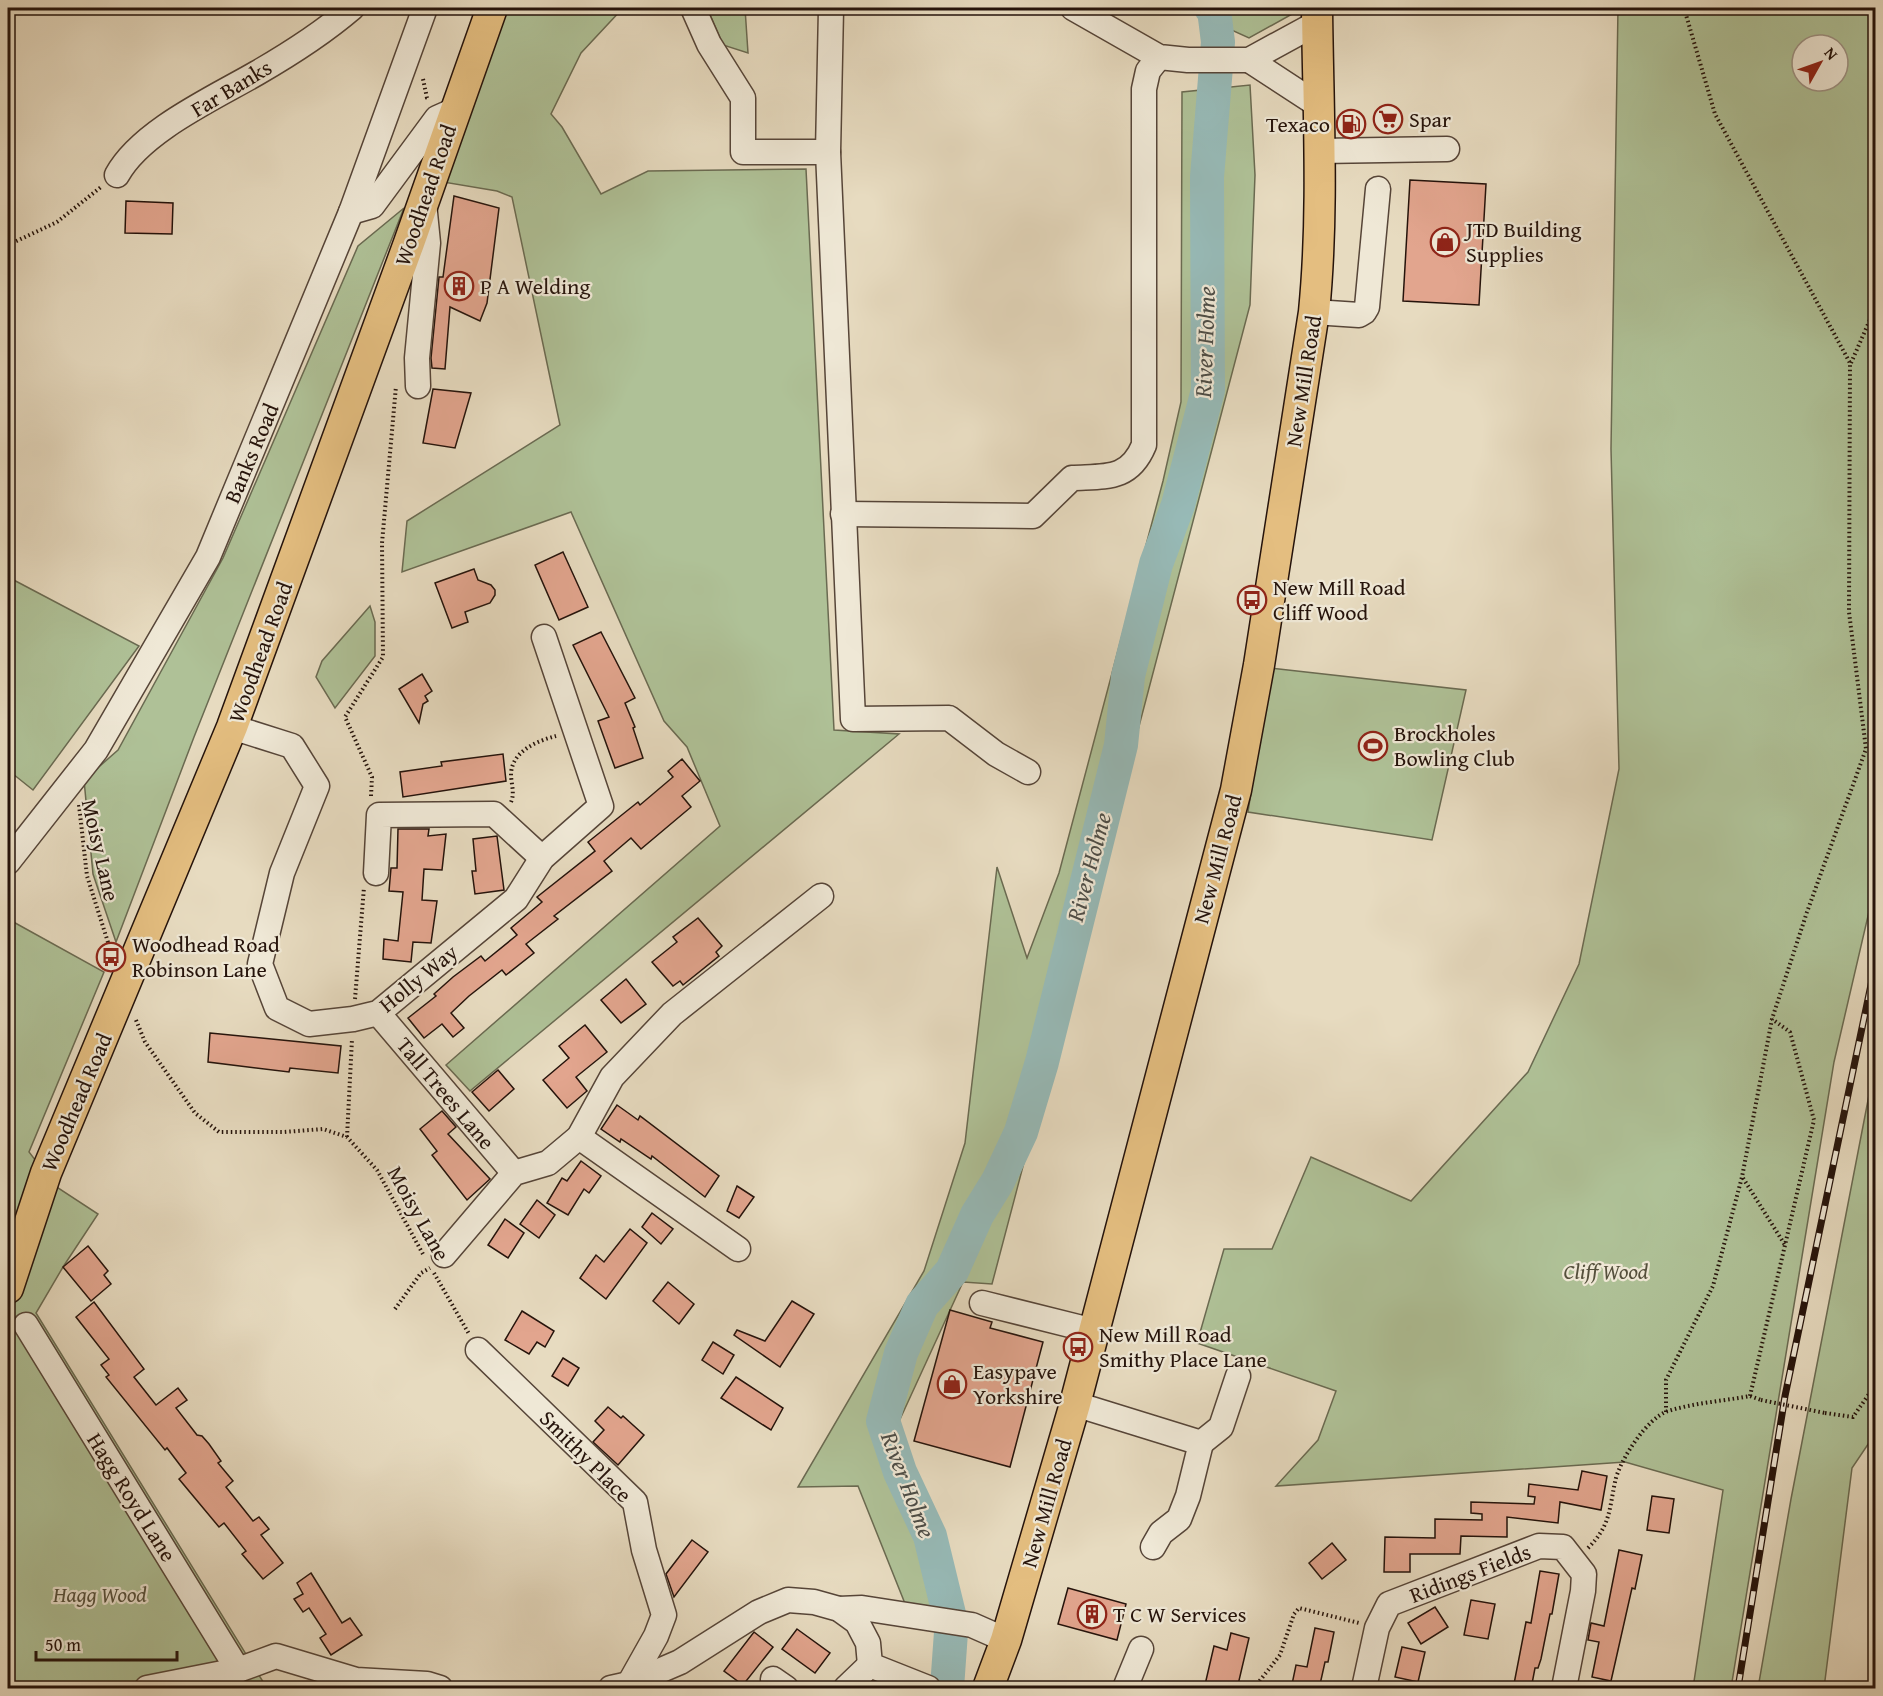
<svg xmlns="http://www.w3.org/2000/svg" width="1883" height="1696" viewBox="0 0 1883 1696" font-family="'Gentium Book Plus',serif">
	<rect width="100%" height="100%" fill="#e7dbc0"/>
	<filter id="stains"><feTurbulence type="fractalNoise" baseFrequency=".00333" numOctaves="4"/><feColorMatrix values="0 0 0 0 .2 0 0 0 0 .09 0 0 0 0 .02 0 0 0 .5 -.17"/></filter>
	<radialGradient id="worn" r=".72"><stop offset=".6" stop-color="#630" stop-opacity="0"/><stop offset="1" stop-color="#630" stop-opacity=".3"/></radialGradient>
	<g fill="#afc197" stroke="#6a6a51" stroke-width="1.5" fill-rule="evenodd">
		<path d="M503 8H623L581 53 551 114 562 127 601 194 648 171 806 169 834 730 899 734 470 1091 446 1065 720 826 687 747 664 721 571 512 402 572 407 521 560 425 512 197 497 191 443 182Z"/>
		<path d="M707 8H745L748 53 723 45Z"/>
		<path d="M1183 8H1294V13L1249 38Z"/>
		<path d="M1618 8H1875V886L1834 1062 1731 1688H1693L1723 1490 1625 1462 1276 1486 1318 1440 1336 1391 1197 1343 1224 1249H1272L1311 1157 1411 1201 1528 1072 1579 964 1619 769 1611 449ZM1802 45H1838V81H1802Z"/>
		<path d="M1250 85 1255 175 1250 305 992 1284 963 1282 896 1428 944 1613 906 1606 858 1486 798 1487 924 1271 965 1143 997 867 1027 958 1059 873 1163 481 1181 402 1182 92Z"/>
		<path d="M404 208 194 737 116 942 93 874 84 780 118 750 223 558 358 246Z"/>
		<path d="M8 577 139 646 33 790 8 770Z"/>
		<path d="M370 606 375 622V656L335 708 316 677 322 661Z"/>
		<path d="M1270 668 1466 690 1432 840 1248 812Z"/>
		<path d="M8 919 104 972 29 1152 55 1186 98 1214 63 1267 36 1313 265 1685 279 1688H8Z"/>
		<path d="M1875 1064V1434L1852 1468 1824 1688H1758L1791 1499Z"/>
	</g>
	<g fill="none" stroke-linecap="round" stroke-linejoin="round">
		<path stroke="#97bab7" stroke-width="34" d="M947 1688 951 1632 949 1614 930 1536 900 1472 883 1421 901 1353 922 1305 952 1271 977 1215 998 1181 1021 1132 1042 1062 1121 745 1128 676 1156 564 1178 505 1208 390 1207 177 1218 42 1214 10 1211 8"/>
	</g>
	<g fill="#e2a58e" stroke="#25130b" stroke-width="1.5">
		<path d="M1410 180 1486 184 1479 305 1403 301Z"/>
		<path d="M454 196 499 208 487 303 480 321 450 307 445 369 432 368 431 358 439 277H443Z"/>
		<path d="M126 201 173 203 172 234 125 233Z"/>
		<path d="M433 389 471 393 455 448 423 443Z"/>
		<path d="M563 552 588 607 559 620 535 565Z"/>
		<path d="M474 569 478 580 491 585 495 590V595L490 603 465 612 468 622 452 628 435 583Z"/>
		<path d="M601 632 635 698 625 703 635 727 633 728 643 758 615 768 598 721 609 717 573 645Z"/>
		<path d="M422 674 432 691 425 696 428 701 423 704 419 723 399 689Z"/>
		<path d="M503 754 506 781 403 797 400 772 442 766 441 762Z"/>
		<path d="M682 759 700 781 682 796 691 807 641 849 631 838 604 861 612 871 554 916 558 919 526 944 534 953 506 975 502 970 469 996 451 1013 464 1028 453 1037 442 1024 424 1038 408 1018 436 996 434 994 453 977 481 956 485 961 517 935 511 928 542 902 537 897 595 851 588 842 638 802 640 805 673 777 668 771Z"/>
		<path d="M398 829H429L428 836 446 834 442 870 424 869 422 900 437 901 431 943 413 942 411 962 383 959 384 939 398 941 403 892 389 891 391 868H397Z"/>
		<path d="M497 836 504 890 475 894 472 871H476L473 839Z"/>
		<path d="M698 918 722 946 716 952 719 956 683 985 680 981 673 986 652 962 677 942 673 937Z"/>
		<path d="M626 979 646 1004 621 1023 601 1000Z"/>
		<path d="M585 1025 607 1052 576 1077 587 1091 567 1108 543 1080 569 1058 559 1046Z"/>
		<path d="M210 1033 341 1046 338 1073 290 1068 289 1072 208 1062Z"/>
		<path d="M498 1070 514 1089 489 1111 472 1092Z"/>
		<path d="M617 1105 638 1120 640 1116 719 1176 705 1197 652 1156 651 1159 621 1139 620 1142 601 1129Z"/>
		<path d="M442 1111 456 1127 448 1134 490 1179 467 1200 432 1155 437 1151 420 1129Z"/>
		<path d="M581 1161 601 1176 589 1193 584 1189 568 1215 547 1203 562 1178 567 1181Z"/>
		<path d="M737 1186 754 1197 739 1218 727 1211Z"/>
		<path d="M537 1200 555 1215 539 1238 520 1224Z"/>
		<path d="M652 1213 673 1229 661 1244 642 1227Z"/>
		<path d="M505 1219 524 1233 508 1258 488 1245Z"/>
		<path d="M630 1229 647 1243 606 1299 580 1278 596 1255 604 1262Z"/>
		<path d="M88 1246 108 1271 104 1275 111 1284 91 1301 63 1267Z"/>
		<path d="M668 1282 694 1304 679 1324 653 1301Z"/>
		<path d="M792 1301 814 1314 780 1367 734 1335 737 1330 765 1341Z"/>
		<path d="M94 1302 144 1369 134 1377 156 1405 178 1388 187 1400 176 1408 197 1435 202 1436 209 1444 221 1461 218 1463 233 1481 226 1487 253 1521 259 1517 269 1529 261 1535 283 1563 263 1579 242 1554 246 1551 224 1523 219 1527 179 1479 186 1473 167 1448 165 1450 106 1377 109 1375 101 1365 109 1359 76 1317Z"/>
		<path d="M950 1310 992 1322 990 1328 1043 1342 1010 1467 914 1441Z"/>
		<path d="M522 1311 554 1331 545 1347 537 1342 529 1354 505 1340Z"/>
		<path d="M713 1342 734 1355 723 1374 702 1360Z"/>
		<path d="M563 1358 579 1368 568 1386 552 1376Z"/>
		<path d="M736 1377 783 1408 771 1430 721 1398Z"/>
		<path d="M608 1407 621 1418 623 1416 644 1435 618 1465 593 1442 604 1430 595 1421Z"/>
		<path d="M1582 1471 1607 1476 1601 1510 1560 1502 1558 1523 1507 1517V1537L1461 1536 1460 1554H1410V1572H1384L1385 1537 1435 1538V1519L1482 1520V1514L1471 1513V1502L1534 1504 1535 1497 1528 1496 1529 1484 1578 1490Z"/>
		<path d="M1652 1496 1674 1499 1669 1533 1647 1530Z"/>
		<path d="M692 1540 708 1552 674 1597 666 1574Z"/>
		<path d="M1332 1543 1346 1560 1322 1579 1309 1563Z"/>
		<path d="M1619 1550 1642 1555 1635 1589 1632 1588 1611 1681 1592 1677 1599 1642 1588 1640 1591 1623 1604 1626Z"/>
		<path d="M1540 1571 1559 1574 1552 1614H1550L1541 1659 1538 1668H1535L1531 1689H1513L1526 1622 1531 1623Z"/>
		<path d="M311 1573 342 1623 350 1618 362 1635 331 1655 320 1638 326 1634 309 1608 303 1612 294 1599 303 1594 297 1583Z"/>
		<path d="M1068 1588 1126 1604 1117 1640 1058 1624Z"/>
		<path d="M1471 1600 1495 1604 1488 1639 1464 1635Z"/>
		<path d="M1435 1607 1448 1627 1421 1644 1408 1623Z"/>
		<path d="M1315 1628 1334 1632 1328 1662H1325L1319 1689H1291L1296 1665 1307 1667Z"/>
		<path d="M797 1629 830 1653 815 1673 782 1649Z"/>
		<path d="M754 1632 773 1647 743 1685 724 1671Z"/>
		<path d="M1231 1633 1249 1638 1237 1689H1204L1214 1646 1227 1650Z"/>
		<path d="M1402 1647 1425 1652 1418 1682 1395 1677Z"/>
	</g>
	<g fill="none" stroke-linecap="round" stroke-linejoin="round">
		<g stroke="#564538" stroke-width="27">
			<g id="minor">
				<path d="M693 8 709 44 743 98V152H828"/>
				<path d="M833 8 831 9 828 152 853 719 949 718 996 754 1028 772"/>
				<path d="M1073 8 1159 57 1188 60H1249L1317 23"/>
				<path d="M1249 60 1318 105"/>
				<path d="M1320 151 1447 149"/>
				<path d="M117 175C141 131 214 98 257 73 290 54 324 32 352 8"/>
				<path d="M351 212 372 206 437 118 455 110"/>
				<path d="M1314 312 1359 315 1364 312 1367 307 1378 189"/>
				<path d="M418 386 417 358 428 243 424 203"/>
				<path d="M843 514 1033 516 1072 478C1105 476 1129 481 1144 445V89L1148 71 1159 57"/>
				<path d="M232 727 292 746 317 786 282 873 260 964 277 1008 309 1024 353 1019 378 1013 516 899 542 858 601 806 544 637"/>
				<path d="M8 862 96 750 208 557 351 212 425 8"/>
				<path d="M376 873 379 815 494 814 542 858"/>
				<path d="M378 1013 514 1173"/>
				<path d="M579 1137 738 1249"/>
				<path d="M444 1255 514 1173 548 1163 579 1137 612 1077 672 1014 821 896"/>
				<path d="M982 1303 1094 1331"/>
				<path d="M26 1325 238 1670"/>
				<path d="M478 1350 635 1502 644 1550 664 1615 656 1636 629 1684"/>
				<path d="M1075 1404 1201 1443 1188 1496 1179 1519 1161 1533 1153 1547"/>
				<path d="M1201 1443 1221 1427 1238 1376"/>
				<path d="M839 1609 862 1608 972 1625 1006 1640"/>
				<path d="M773 1679 786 1688"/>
				<path d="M147 1688 238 1670 276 1656 356 1680 427 1684 440 1688"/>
				<path d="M611 1688 629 1684 680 1662 759 1612 788 1600 814 1602 839 1609 857 1622 868 1643 870 1665 928 1688"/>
				<path d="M846 1688 870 1665"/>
				<path d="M1125 1688 1141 1649"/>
				<path d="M1364 1688 1377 1628 1389 1604 1539 1546 1563 1547 1584 1574 1583 1591 1564 1688"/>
			</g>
		</g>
		<g stroke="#25130b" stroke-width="33">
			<g id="major">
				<path d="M8 1288 46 1173 232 727 409 243 492 8"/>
				<path d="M988 1688 1006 1640 1075 1404 1236 790 1259 665 1314 312C1324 210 1318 109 1317 8"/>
			</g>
		</g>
		<g stroke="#25130b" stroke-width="4" stroke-dasharray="1.5 3" stroke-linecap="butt">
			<path d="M423 79 427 98 429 99"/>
			<path d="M8 245 57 222 101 187"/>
			<path d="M1851 363 1876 306"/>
			<path d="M371 796 372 777 345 717 383 657 382 543 396 386"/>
			<path d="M511 802C515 793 511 783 511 774 512 751 537 741 556 736"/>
			<path d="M79 805 87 876 112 955"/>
			<path d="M355 999 364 887"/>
			<path d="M136 1020 145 1042 195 1113 219 1132H284L323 1129 347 1137 377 1170 424 1256"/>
			<path d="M347 1137 352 1039"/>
			<path d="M1743 1178 1785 1245"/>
			<path d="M434 1273 469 1334"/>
			<path d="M395 1309 421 1273 430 1268"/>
			<path d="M1750 1396 1814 1120 1790 1032 1772 1019"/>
			<path d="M1666 1412V1380L1713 1286 1742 1177 1772 1019 1807 912 1866 749 1849 612 1850 363 1715 114 1684 8"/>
			<path d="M1825 1413 1853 1417 1876 1384"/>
			<path d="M1588 1548C1610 1526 1609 1511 1615 1482 1619 1461 1647 1418 1668 1411 1694 1403 1723 1401 1750 1396L1761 1400"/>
			<path d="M1254 1688 1280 1655 1294 1614 1299 1608 1359 1623"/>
		</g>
		<use href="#minor" stroke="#efe8d6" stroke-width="24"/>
		<use href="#major" stroke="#e4be80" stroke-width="30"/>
		<g stroke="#25130b" stroke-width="7">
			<path id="rail" d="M1738 1688 1785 1396 1876 961"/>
		</g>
		<use href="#rail" stroke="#efe8d6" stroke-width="4.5" stroke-dasharray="14" stroke-linecap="butt"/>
		<path stroke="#25130b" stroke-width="4" stroke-dasharray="1.5 3" stroke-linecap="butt" d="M1761 1400 1825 1413"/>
	</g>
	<defs>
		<g id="supermarket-ring" transform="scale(1.5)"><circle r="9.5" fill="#efe8d6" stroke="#8f2418" stroke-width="1.5"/><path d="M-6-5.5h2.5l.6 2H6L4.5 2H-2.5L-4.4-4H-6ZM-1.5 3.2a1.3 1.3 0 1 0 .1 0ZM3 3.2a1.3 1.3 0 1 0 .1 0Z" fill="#8f2418"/></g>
		<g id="fuel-ring" transform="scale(1.5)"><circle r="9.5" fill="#efe8d6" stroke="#8f2418" stroke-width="1.5"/><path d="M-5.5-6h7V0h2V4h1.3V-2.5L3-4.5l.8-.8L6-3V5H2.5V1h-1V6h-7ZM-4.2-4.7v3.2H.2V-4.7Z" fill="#8f2418"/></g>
		<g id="shop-ring" transform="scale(1.5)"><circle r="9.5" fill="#efe8d6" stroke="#8f2418" stroke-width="1.5"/><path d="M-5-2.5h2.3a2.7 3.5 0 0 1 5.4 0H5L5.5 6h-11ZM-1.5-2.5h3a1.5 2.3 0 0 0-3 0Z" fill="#8f2418"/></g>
		<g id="building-ring" transform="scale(1.5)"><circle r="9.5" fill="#efe8d6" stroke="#8f2418" stroke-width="1.5"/><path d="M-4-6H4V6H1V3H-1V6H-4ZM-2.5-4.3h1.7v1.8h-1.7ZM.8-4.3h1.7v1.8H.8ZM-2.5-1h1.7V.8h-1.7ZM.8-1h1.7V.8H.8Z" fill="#8f2418"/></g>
		<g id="bus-ring" transform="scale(1.5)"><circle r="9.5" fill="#efe8d6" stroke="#8f2418" stroke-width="1.5"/><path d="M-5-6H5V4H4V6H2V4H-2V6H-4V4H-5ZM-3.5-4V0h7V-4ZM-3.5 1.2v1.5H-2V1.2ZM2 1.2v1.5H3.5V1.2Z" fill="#8f2418"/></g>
		<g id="stadium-ring" transform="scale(1.5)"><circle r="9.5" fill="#efe8d6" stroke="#8f2418" stroke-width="1.5"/><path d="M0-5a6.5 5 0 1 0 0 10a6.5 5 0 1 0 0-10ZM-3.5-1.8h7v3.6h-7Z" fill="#8f2418"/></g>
	</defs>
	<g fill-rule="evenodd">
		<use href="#supermarket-ring" x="1388" y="119"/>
		<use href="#fuel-ring" x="1351" y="124"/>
		<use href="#shop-ring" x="1445" y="242"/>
		<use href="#building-ring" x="459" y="286"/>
		<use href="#bus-ring" x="1252" y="600"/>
		<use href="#stadium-ring" x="1373" y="746"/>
		<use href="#bus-ring" x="111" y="957"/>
		<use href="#bus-ring" x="1078" y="1347"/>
		<use href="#shop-ring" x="952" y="1384"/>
		<use href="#building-ring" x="1092" y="1614"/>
	</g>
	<g text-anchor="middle" stroke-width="4.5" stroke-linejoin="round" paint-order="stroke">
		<g font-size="22" fill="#25130b" stroke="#efe8d6">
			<text transform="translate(231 88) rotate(-31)" y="8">Far Banks</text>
			<text transform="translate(425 195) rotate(-71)" y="8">Woodhead Road</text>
			<text transform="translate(1303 381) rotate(-81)" y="8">New Mill Road</text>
			<text transform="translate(251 453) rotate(-67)" y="8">Banks Road</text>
			<text transform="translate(260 652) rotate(-70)" y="8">Woodhead Road</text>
			<text transform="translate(101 850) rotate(77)" y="8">Moisy Lane</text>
			<text transform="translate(1217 859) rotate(-75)" y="8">New Mill Road</text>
			<text transform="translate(418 978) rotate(-39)" y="8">Holly Way</text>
			<text transform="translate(446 1093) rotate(50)" y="8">Tall Trees Lane</text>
			<text transform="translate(76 1102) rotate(-67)" y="8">Woodhead Road</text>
			<text transform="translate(419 1213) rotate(61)" y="8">Moisy Lane</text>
			<text transform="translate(586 1456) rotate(45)" y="8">Smithy Place</text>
			<text transform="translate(132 1497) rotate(58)" y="8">Hagg Royd Lane</text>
			<text transform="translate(1046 1503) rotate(-74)" y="8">New Mill Road</text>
			<text transform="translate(1470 1573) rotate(-21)" y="8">Ridings Fields</text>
		</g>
		<g font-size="22" fill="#25130b" stroke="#efe8d6" text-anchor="start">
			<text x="1409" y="127">Spar</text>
			<text x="1330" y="132" text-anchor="end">Texaco</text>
			<text x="1466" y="237">JTD Building<tspan x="1466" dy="25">Supplies</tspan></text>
			<text x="480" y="294">P A Welding</text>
			<text x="1273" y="595">New Mill Road<tspan x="1273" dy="25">Cliff Wood</tspan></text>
			<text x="1394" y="741">Brockholes<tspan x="1394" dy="25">Bowling Club</tspan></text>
			<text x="132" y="952">Woodhead Road<tspan x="132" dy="25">Robinson Lane</tspan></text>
			<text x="1099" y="1342">New Mill Road<tspan x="1099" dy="25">Smithy Place Lane</tspan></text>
			<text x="973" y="1379">Easypave<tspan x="973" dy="25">Yorkshire</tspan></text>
			<text x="1113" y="1622">T C W Services</text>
		</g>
		<g font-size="22" font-style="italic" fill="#55503c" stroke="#efe8d6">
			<text x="1606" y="1279">Cliff Wood</text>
			<text x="100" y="1602">Hagg Wood</text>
		</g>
		<g font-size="24" font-style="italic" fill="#4d4d47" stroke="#efe8d6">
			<text transform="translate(1205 342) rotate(-88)" y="8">River Holme</text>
			<text transform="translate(1089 867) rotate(-75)" y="8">River Holme</text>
			<text transform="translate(908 1485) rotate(69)" y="8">River Holme</text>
		</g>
	</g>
	<rect width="1883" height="1696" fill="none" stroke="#e7dbc0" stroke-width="30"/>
	<rect x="9" y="9" width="1865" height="1678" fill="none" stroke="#25130b" stroke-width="3"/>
	<rect x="15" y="15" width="1853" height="1666" fill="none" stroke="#25130b" stroke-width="1.5"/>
	<g transform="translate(1820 63) rotate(50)"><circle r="28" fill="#efe8d6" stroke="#9e9385" stroke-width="1.5"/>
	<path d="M0-4.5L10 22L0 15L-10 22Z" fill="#8f2418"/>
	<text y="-9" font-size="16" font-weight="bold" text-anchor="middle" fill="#25130b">N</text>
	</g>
	<path d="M36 1651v9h141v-9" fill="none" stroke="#25130b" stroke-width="3"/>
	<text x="45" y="1651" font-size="18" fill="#25130b" stroke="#efe8d6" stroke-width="4.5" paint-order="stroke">50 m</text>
	<rect width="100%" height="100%" filter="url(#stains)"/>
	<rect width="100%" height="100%" fill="url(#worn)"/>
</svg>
